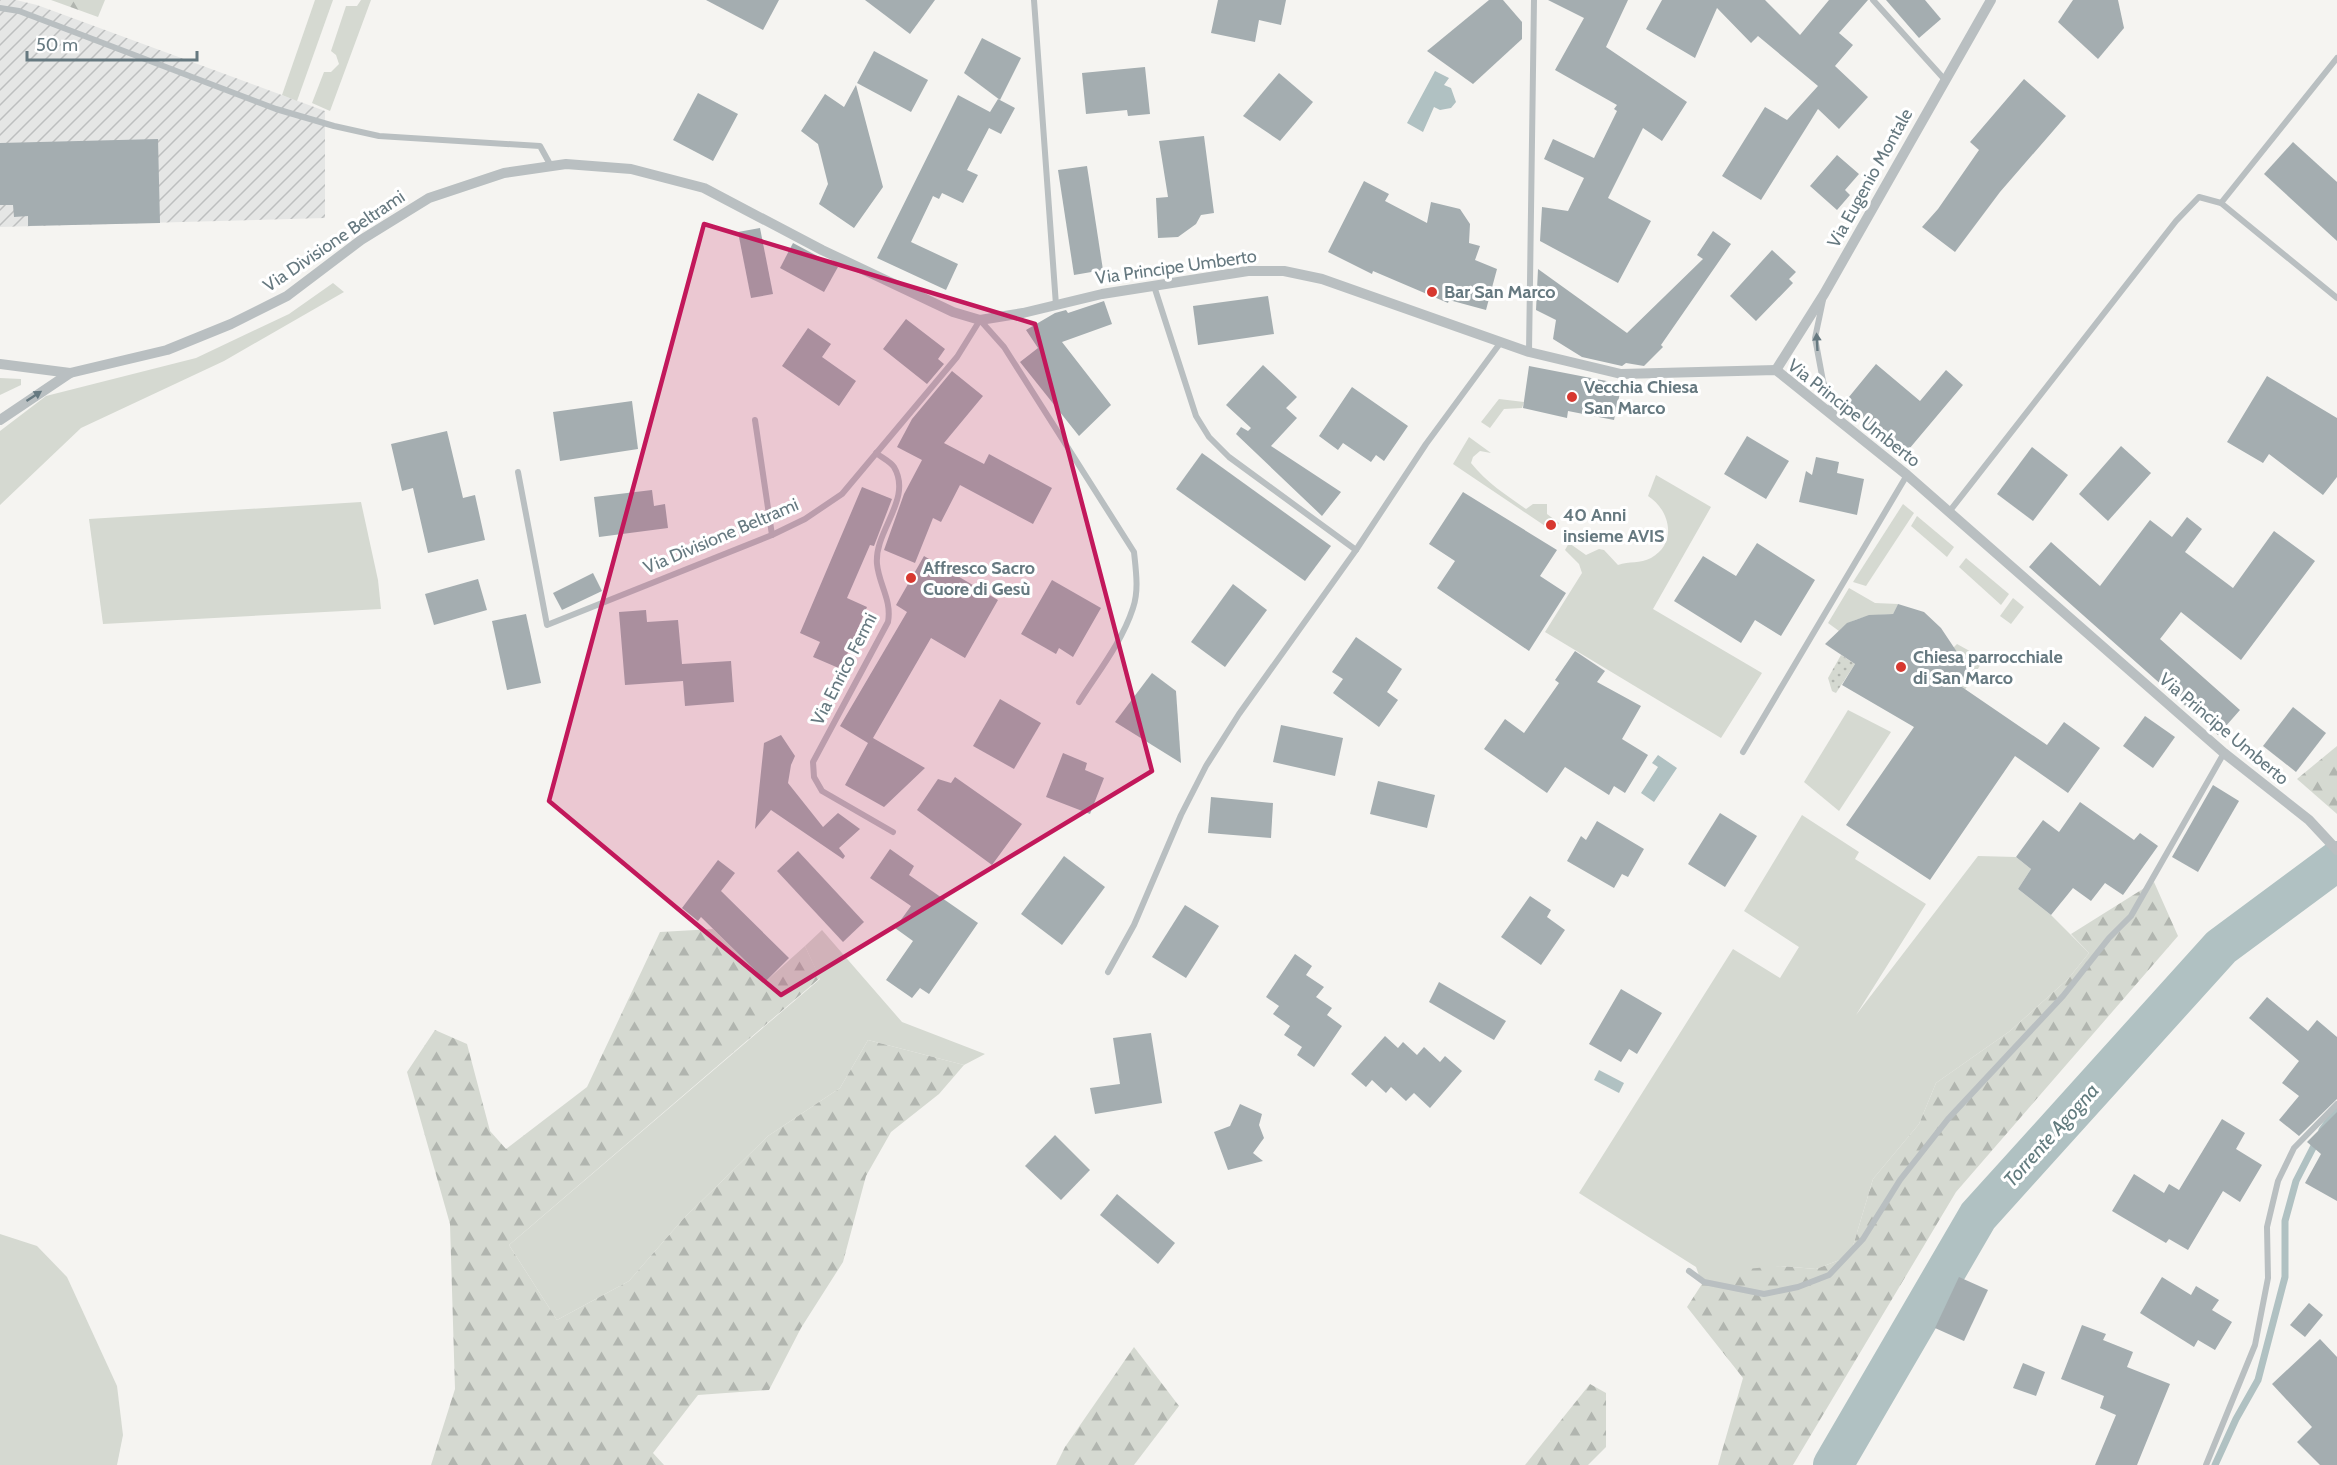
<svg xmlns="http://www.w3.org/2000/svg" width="2337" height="1465" viewBox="0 0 2337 1465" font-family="Cabin,sans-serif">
	<defs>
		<pattern id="industrial-furrows" width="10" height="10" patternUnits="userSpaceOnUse" patternTransform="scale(1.5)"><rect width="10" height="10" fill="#e5e6e5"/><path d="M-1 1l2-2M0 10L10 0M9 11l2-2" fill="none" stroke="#bdbfbf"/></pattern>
		<pattern id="forest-firs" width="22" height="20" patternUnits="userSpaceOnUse" patternTransform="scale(1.5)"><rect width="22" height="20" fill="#d5d9d1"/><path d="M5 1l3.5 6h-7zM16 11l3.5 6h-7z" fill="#b1b5af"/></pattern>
		<pattern id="garden-dots" width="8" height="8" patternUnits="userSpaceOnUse" patternTransform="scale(1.5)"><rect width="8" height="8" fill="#d5d9d1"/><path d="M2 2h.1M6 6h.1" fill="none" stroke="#b1b5af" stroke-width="1.8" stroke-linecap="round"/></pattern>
	</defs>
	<rect width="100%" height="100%" fill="#f5f4f1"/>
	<path fill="url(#industrial-furrows)" d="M0 0H16L37 5 325 111V218L0 227Z"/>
	<g fill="#d5d9d1">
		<path d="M315 0H333L297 101 282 95Z"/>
		<path d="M361 0H371L330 111 312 103 324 72H331L339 64 336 55 331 51 346 6H357Z"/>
		<path d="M333 283 344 292 224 361 81 428 0 505V431L46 396 196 358 289 314Z"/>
		<path d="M0 378 21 379V385L0 395Z"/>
		<path d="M1499 399 1524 402 1522 408 1504 409 1490 428 1481 422Z"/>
		<path d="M1469 437 1491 453 1480 451 1473 457 1471 463C1486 482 1506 495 1526 509L1533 504H1547V514L1559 523 1554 532 1453 464Z"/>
		<path d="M1656 475 1711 507 1653 609 1762 673 1721 738 1545 632 1582 573 1579 564 1565 550 1569 543 1586 555 1599 549 1604 550 1618 565C1629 561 1640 564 1651 558 1678 543 1670 510 1648 496Z"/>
		<path d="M361 502 378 580 381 609 103 624 89 519Z"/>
		<path d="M1903 504 1914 513 1866 586 1853 582Z"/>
		<path d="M1917 516 1954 547 1947 557 1911 526Z"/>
		<path d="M1966 558 2009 594 2001 605 1959 567Z"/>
		<path d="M1849 588 1875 603 1898 604 1893 614C1873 615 1854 616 1839 631L1828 623Z"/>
		<path d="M2013 598 2024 607 2011 624 2000 616Z"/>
		<path d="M1957 644 1984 659 1963 693 1947 682 1952 649Z"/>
		<path d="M1848 710 1891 732 1839 811 1804 782Z"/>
		<path d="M1802 815 1859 852 1855 859 1926 904 1856 1015 1978 856 2016 857 2031 869 2018 889 2051 915 2089 953 2068 979 2010 1031 1936 1083 1919 1124 1873 1179 1850 1256 1816 1269 1780 1266 1702 1284 1696 1267 1579 1193 1733 949 1780 978 1799 947 1744 911Z"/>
		<path d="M822 930 902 1022 985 1054 964 1065 868 1040 840 1088 768 1136 683 1219 629 1281 557 1320 509 1245 820 979 805 946Z"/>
		<path d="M0 1234 37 1246 67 1277 117 1386 123 1435 117 1465H0Z"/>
	</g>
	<g fill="url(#forest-firs)">
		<path d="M51 0H105L98 17Z"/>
		<path d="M2337 746V814L2297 779Z"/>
		<path d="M2154 882 2178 936 1956 1192 1793 1465H1718L1743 1378 1687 1307 1702 1284 1734 1270 1780 1266 1816 1269 1850 1256 1873 1179 1919 1124 1936 1083 2010 1031 2068 979 2089 953 2071 934Z"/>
		<path d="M713 929 766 981 805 946 820 978 509 1245 557 1320 629 1281 683 1219 768 1136 840 1088 868 1040 964 1065 939 1094 891 1132 866 1176 843 1262 801 1328 769 1390 698 1395 653 1453 664 1465H431L455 1389 450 1224 407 1072 435 1030 467 1044 490 1131 506 1149 587 1087 660 932Z"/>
		<path d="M1134 1347 1179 1406 1134 1465H1056L1065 1447Z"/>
		<path d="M1590 1384 1606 1393V1447L1588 1465H1525Z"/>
	</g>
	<path fill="url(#garden-dots)" d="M1841 655 1855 664 1836 693 1832 691 1828 678Z"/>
	<g fill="#b0c1c2">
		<path d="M1435 71 1449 78 1444 85 1451 88 1456 102 1451 108 1440 110 1434 107 1423 132 1407 123Z"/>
		<path d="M1658 755 1677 768 1654 802 1641 793 1658 767 1652 763Z"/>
		<path d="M1599 1070 1624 1083 1619 1093 1594 1080Z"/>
	</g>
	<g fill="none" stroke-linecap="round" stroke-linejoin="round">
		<g stroke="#b0c1c2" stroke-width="7">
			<path d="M2322 1130 2337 1109"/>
			<path d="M2215 1465 2236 1419 2258 1380 2285 1277V1221L2296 1181 2317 1140"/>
		</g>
		<path stroke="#b0c1c2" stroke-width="40" d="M1833 1465 1978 1216 2221 947 2337 861"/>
	</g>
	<g fill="#a4adb0">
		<path d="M706 0H779L763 30Z"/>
		<path d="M865 0H935L910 34Z"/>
		<path d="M1218 0H1286L1281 25 1259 20 1255 42 1211 33Z"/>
		<path d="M1489 0H1503L1522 22V39L1473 84 1427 51Z"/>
		<path d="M1548 0H1628L1606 47 1687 102 1662 141 1643 128 1608 198 1651 221 1618 283 1540 241 1542 207 1568 211 1584 178 1544 159 1553 139 1594 158 1617 111 1614 109 1617 105 1555 70 1584 18Z"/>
		<path d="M1662 0H1765L1800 35 1829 0H1868L1839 33 1853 45 1835 66 1868 97 1839 129 1818 109 1761 200 1722 176 1765 107 1787 120 1818 86 1758 36 1751 43 1717 8 1695 58 1646 29Z"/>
		<path d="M1886 0H1925L1941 19 1919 38Z"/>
		<path d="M2073 0H2118L2124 28 2098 59 2058 22Z"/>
		<path d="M982 38 1021 58 1000 100 964 73Z"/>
		<path d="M874 51 928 80 911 112 857 83Z"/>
		<path d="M1145 67 1150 114 1128 116 1127 110 1086 114 1082 73Z"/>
		<path d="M1279 73 1313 102 1280 141 1243 116Z"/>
		<path d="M2024 79 2066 116 2000 192 1955 252 1922 227 1938 209 1979 150 1970 142Z"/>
		<path d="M856 85 883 187 854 228 819 204 828 184 818 144 801 131 825 94 844 107Z"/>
		<path d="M698 93 738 114 713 161 673 140Z"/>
		<path d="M958 95 990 112 998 99 1015 108 1001 134 989 128 967 170 978 175 963 203 942 193 939 199 933 196 911 242 958 264 946 290 877 258Z"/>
		<path d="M1204 136 1214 213 1201 215 1196 224 1178 237 1158 238 1156 198 1168 197 1159 141Z"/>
		<path d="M158 139 160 223 28 226V216L14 217 13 205H0V143Z"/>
		<path d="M2293 142 2337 182V241L2264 174Z"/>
		<path d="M1837 155 1859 174 1845 190 1850 195 1837 210 1810 186Z"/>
		<path d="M1087 166 1103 270 1074 275 1058 170Z"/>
		<path d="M1364 181 1389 194 1385 201 1427 223 1431 202 1460 209 1470 224 1469 243 1480 246 1475 260 1497 269 1486 310 1449 300 1448 303 1373 271 1372 274 1328 252Z"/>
		<path d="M760 228 773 294 751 298 738 232Z"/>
		<path d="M1713 231 1731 244 1661 345 1663 347 1644 366 1626 363 1622 366 1582 357 1553 339 1556 320 1536 310 1538 269 1627 333 1703 259 1697 255Z"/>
		<path d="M793 243 838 267 824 292 780 268Z"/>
		<path d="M1772 250 1796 272 1789 279 1793 283 1756 321 1730 296Z"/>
		<path d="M1268 296 1274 334 1198 345 1193 306Z"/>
		<path d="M1104 301 1112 324 1062 342 1111 405 1079 436 1020 362 1038 348 1026 330 1055 313 1066 310 1068 313Z"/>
		<path d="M906 319 945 349 938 359 944 364 927 384 883 349Z"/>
		<path d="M808 328 831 344 822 357 856 381 839 406 782 366Z"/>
		<path d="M1876 364 1920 401 1946 370 1963 385 1904 455 1844 403Z"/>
		<path d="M1263 365 1297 397 1286 408 1297 418 1271 446 1341 492 1322 516 1236 434 1241 427 1248 431 1251 428 1226 405Z"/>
		<path d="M1529 366 1622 384 1614 420 1568 411 1567 418 1523 408Z"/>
		<path d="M952 371 983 396 944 443 984 464 989 454 1052 488 1033 524 960 485 941 522 933 518 915 563 884 550 904 494 922 460 897 447 912 419Z"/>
		<path d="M2267 376 2337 418V477L2323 495 2269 454 2263 463 2227 442Z"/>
		<path d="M1352 387 1408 426 1384 461 1376 455 1371 462 1343 443 1338 450 1319 436Z"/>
		<path d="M632 401 638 449 560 461 553 412Z"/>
		<path d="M447 431 463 498 475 495 485 540 428 553 413 488 402 491 391 444Z"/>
		<path d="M1747 436 1789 461 1766 499 1724 474Z"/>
		<path d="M2121 446 2151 473 2108 521 2079 494Z"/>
		<path d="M2032 447 2068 475 2033 521 1997 494Z"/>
		<path d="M1202 453 1331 546 1305 581 1176 489Z"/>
		<path d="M1816 457 1839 462 1837 473 1864 479 1857 515 1799 502 1806 471 1812 475Z"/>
		<path d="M862 487 892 499 874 546 870 545 847 598 867 607 841 669 813 657 820 642 800 633Z"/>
		<path d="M652 490 654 506 665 504 668 528 599 537 594 497Z"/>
		<path d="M1463 492 1557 550 1540 576 1566 593 1529 651 1437 588 1455 561 1429 544Z"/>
		<path d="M2187 517 2202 529 2185 552 2233 588 2274 531 2315 561 2241 660 2181 612 2160 639 2240 710 2218 735 2029 567 2051 542 2100 586 2150 520 2172 537Z"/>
		<path d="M1757 543 1815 580 1781 636 1755 620 1741 643 1674 601 1703 556 1736 576Z"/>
		<path d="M924 556 998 600 965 658 931 638 873 738 925 768 884 807 845 785 868 743 840 726 907 612 896 605Z"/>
		<path d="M593 573 602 591 562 610 553 593Z"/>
		<path d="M478 579 487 610 434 625 425 594Z"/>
		<path d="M1052 580 1101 608 1073 657 1059 648 1056 654 1021 634Z"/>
		<path d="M1233 584 1267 610 1225 667 1191 642Z"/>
		<path d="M1898 604 1924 612 1941 628 1959 655 1974 659 1959 685 2047 745 2064 722 2100 748 2068 793 2015 756 1930 880 1846 825 1914 727 1842 685 1855 664 1825 644 1847 623 1869 615 1893 614Z"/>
		<path d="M646 610 647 622 678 620 682 664 731 661 734 702 685 706 683 681 625 685 619 612Z"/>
		<path d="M526 614 541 683 507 690 492 621Z"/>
		<path d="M1356 637 1402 669 1387 692 1398 700 1379 727 1333 693 1343 679 1332 672Z"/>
		<path d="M1575 651 1605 671 1597 682 1641 706 1622 739 1648 755 1625 793 1614 786 1609 795 1565 767 1547 793 1484 749 1505 719 1524 733 1559 683 1555 680Z"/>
		<path d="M1152 673 1176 691 1181 763 1115 722Z"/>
		<path d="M1000 699 1041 723 1014 769 973 746Z"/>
		<path d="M2293 707 2326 733 2296 772 2263 746Z"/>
		<path d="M2145 716 2175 737 2153 768 2123 746Z"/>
		<path d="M1281 725 1343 738 1335 776 1273 762Z"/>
		<path d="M781 735 795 756 791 765 788 783 823 827 838 813 860 829 839 848 845 856 843 859 771 810 755 829 764 743Z"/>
		<path d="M1063 753 1087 763 1085 770 1104 778 1090 814 1046 797Z"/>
		<path d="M955 777 1022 824 992 865 917 810 938 779 951 783Z"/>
		<path d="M1378 781 1435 795 1427 828 1370 814Z"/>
		<path d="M2213 785 2239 801 2198 872 2172 857Z"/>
		<path d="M1211 797 1273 803 1271 838 1208 833Z"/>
		<path d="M2080 802 2134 840 2140 833 2158 846 2123 895 2105 883 2091 901 2073 888 2051 915 2018 889 2031 869 2016 857 2043 820 2059 832Z"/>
		<path d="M1720 813 1757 836 1725 887 1688 864Z"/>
		<path d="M1597 821 1644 849 1628 877 1622 874 1614 888 1567 861 1581 836 1586 840Z"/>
		<path d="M890 849 914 866 909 875 978 923 929 994 920 988 912 998 886 980 913 941 895 928 911 906 870 878Z"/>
		<path d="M798 851 864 922 843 942 777 871Z"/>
		<path d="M1064 856 1105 887 1062 945 1021 914Z"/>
		<path d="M718 860 735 873 721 891 789 958 766 981 701 917 698 921 682 908Z"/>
		<path d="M1530 896 1551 910 1547 917 1565 930 1541 965 1501 937Z"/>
		<path d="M1185 905 1219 926 1186 978 1152 957Z"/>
		<path d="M1295 954 1312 966 1306 975 1324 987 1316 997 1332 1008 1327 1015 1342 1026 1314 1067 1297 1055 1302 1047 1284 1035 1290 1026 1273 1014 1279 1006 1266 997Z"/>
		<path d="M1439 982 1506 1021 1494 1040 1429 1002Z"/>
		<path d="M1621 989 1662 1013 1637 1054 1629 1049 1621 1062 1589 1044Z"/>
		<path d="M2267 997 2308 1031 2317 1020 2337 1037V1099L2299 1136 2279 1120 2299 1096 2282 1083 2299 1061 2249 1018Z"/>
		<path d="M1151 1033 1162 1103 1095 1114 1090 1088 1120 1084 1113 1038Z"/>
		<path d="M1385 1036 1398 1048 1403 1042 1417 1055 1424 1047 1440 1062 1445 1056 1462 1071 1430 1108 1414 1093 1406 1101 1391 1087 1386 1093 1372 1080 1366 1087 1351 1074Z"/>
		<path d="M1240 1104 1262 1114 1259 1125 1264 1138 1253 1153 1263 1161 1228 1170 1214 1132 1230 1126Z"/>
		<path d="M2337 1112V1201L2305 1183 2321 1154 2307 1142Z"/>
		<path d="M2222 1119 2245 1133 2236 1149 2262 1165 2240 1202 2223 1191 2188 1250 2169 1239 2166 1243 2112 1211 2134 1174 2164 1193 2169 1184 2179 1190Z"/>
		<path d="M1055 1135 1090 1170 1061 1200 1025 1166Z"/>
		<path d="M1117 1194 1175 1243 1158 1264 1100 1215Z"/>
		<path d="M1959 1277 1988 1290 1964 1341 1935 1328Z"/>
		<path d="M2162 1277 2191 1295 2196 1286 2219 1300 2212 1310 2232 1322 2215 1350 2198 1340 2194 1347 2140 1313Z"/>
		<path d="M2309 1303 2323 1315 2305 1337 2290 1325Z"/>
		<path d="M2082 1325 2106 1334 2103 1340 2133 1352 2127 1367 2170 1384 2137 1465H2095L2116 1415 2100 1408 2104 1396 2061 1379Z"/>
		<path d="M2320 1339 2337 1357V1465H2320L2297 1442 2312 1427 2272 1384Z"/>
		<path d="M2023 1363 2045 1372 2036 1396 2013 1388Z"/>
	</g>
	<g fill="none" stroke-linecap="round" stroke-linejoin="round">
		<g stroke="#b9bfc1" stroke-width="6">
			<path d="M1034 0 1056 305"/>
			<path d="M1873 0 1945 80"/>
			<path d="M0 8 19 11 276 109 334 126 379 136 540 146 551 166"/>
			<path d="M2221 203 2337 58"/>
			<path d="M1154 286 1196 416 1209 437 1229 457 1356 550"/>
			<path d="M1823 300 1815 338 1823 381 1835 416"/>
			<path d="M1529 352 1534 0"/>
			<path d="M755 420 772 535"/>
			<path d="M876 453C881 457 891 462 894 467 913 499 874 531 877 564 879 585 892 600 888 622L813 762 814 777 822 791 893 832"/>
			<path d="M518 472 547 625 772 535 805 519 842 494 957 357 980 320 1004 347 1134 552C1136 571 1139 591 1133 608 1122 642 1098 672 1079 702"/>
			<path d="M1949 512 2176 221 2199 197 2221 203 2337 298"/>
			<path d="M1743 752 1907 475"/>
			<path d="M1108 972 1134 925 1181 815 1206 766 1239 714 1356 550 1426 444 1501 342"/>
			<path d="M1689 1271 1704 1282 1764 1294 1798 1287 1829 1275 1863 1239 1900 1180 1948 1119 2063 996 2109 938 2131 916 2224 753"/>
			<path d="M2206 1465 2255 1345 2268 1278 2267 1227 2278 1181 2294 1148 2337 1104"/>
		</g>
		<g stroke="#b9bfc1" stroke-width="10">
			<path d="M0 364 70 373 167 350 231 324 287 296 361 240 429 198 504 173 566 164 631 169 704 188 822 250 953 312 980 320 1023 313 1102 294 1248 271H1284L1322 279 1529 352 1621 374 1776 370 1907 475 2224 753 2309 820 2337 850"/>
			<path d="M1776 370 1824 294 1991 0"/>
			<path d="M0 420 70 373"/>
		</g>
	</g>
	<defs><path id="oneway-solid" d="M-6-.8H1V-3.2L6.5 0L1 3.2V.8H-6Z" transform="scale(1.5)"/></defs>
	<g fill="#667980">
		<use href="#oneway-solid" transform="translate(1817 342) rotate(-93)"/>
		<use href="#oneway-solid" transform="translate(34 396) rotate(-33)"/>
	</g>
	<path fill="#c2185b" fill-opacity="0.2" stroke="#c2185b" stroke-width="4.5" stroke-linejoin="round" d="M704 224 1035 324 1152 771 781 995 549 801Z"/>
	<g fill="#d73830" stroke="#fff" stroke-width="2">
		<circle cx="1432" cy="292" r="6"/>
		<circle cx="1572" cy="397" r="6"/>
		<circle cx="1551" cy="525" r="6"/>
		<circle cx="911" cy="578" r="6"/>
		<circle cx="1901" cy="667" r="6"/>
	</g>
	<g text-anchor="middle" stroke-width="6" stroke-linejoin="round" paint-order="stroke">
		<g font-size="18" fill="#667980" stroke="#fff">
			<text transform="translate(1870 178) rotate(-61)" y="6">Via Eugenio Montale</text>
			<text transform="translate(334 241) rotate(-34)" y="6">Via Divisione Beltrami</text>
			<text transform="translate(1176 267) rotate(-8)" y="6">Via Principe Umberto</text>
			<text transform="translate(1854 413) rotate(38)" y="6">Via Principe Umberto</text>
			<text transform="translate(721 536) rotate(-23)" y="6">Via Divisione Beltrami</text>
			<text transform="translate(844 669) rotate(-63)" y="6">Via Enrico Fermi</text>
			<text transform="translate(2224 729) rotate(40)" y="6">Via Principe Umberto</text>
		</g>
		<g font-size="18" font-weight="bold" fill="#667980" stroke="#fff" text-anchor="start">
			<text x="1444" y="298">Bar San Marco</text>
			<text x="1584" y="393">Vecchia Chiesa<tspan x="1584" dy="21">San Marco</tspan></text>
			<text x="1563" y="521">40 Anni<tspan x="1563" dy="21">insieme AVIS</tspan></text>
			<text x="923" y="574">Affresco Sacro<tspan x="923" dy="21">Cuore di Gesù</tspan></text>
			<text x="1913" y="663">Chiesa parrocchiale<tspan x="1913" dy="21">di San Marco</tspan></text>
		</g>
		<g font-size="20" font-style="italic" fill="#627b7e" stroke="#fff">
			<text transform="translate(2051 1135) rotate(-48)" y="7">Torrente Agogna</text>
		</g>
	</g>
	<path d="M27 51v9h170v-9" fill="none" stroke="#667980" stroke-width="3"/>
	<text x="36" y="51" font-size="18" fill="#667980" stroke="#ffffff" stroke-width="4.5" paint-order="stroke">50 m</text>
</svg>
